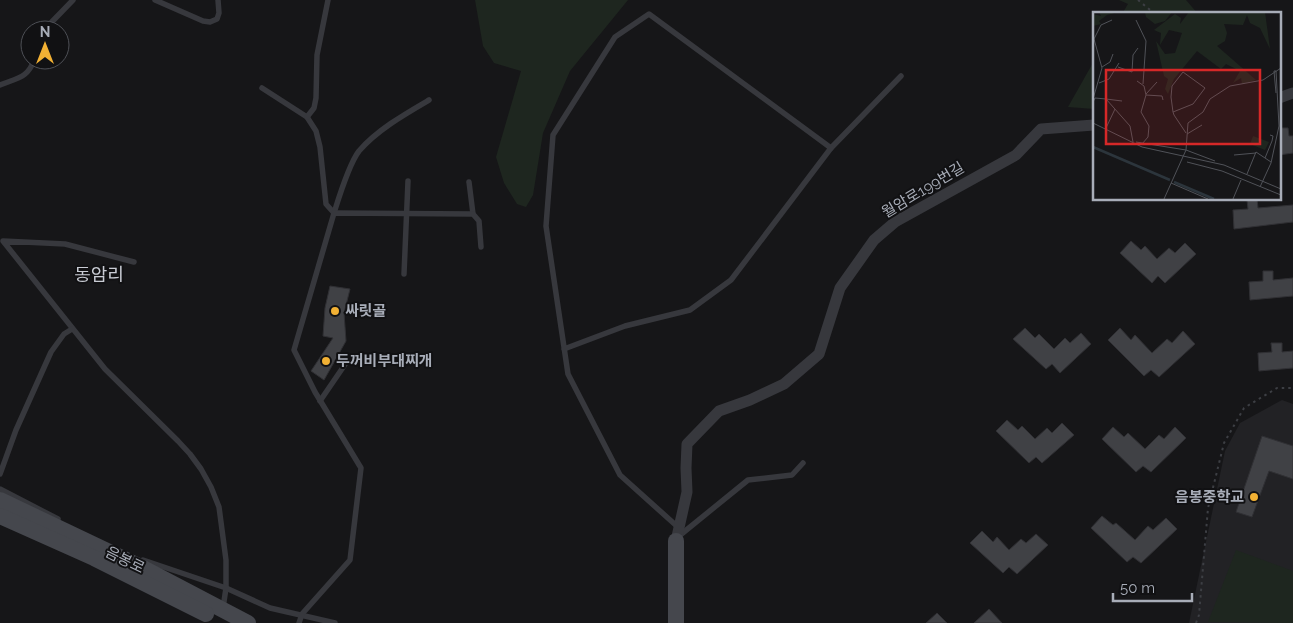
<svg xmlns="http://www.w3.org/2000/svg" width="1293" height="623" viewBox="0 0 1293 623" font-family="Raleway,'Noto Sans KR',sans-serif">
	<rect width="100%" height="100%" fill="#161618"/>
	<path fill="#222225" d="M1282 400 1293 404V623H1189L1225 451 1240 423Z"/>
	<g fill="#1e261f">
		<path d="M475 0H628L570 71 543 133 533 195 526 207 517 204 504 183 496 157 521 71 494 63 483 46Z"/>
		<path d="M1119 0H1186L1198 14H1122L1128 4Z"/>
		<path d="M1094 61V109L1068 107Z"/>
		<path d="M1236 550 1293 571V623L1208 622Z"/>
	</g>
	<g fill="#404145" stroke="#303034">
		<path d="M1279 128H1288L1289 136H1293V153L1279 155Z"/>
		<path d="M1257 199 1258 208 1293 205V222L1234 229 1233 210 1248 209 1247 200Z"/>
		<path d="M1131 241 1141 250 1145 246 1157 259 1169 248 1175 253 1185 243 1196 254 1165 283 1158 276 1152 283 1120 253Z"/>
		<path d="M1263 271H1273V280L1293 278V296L1250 300 1249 282 1263 281Z"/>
		<path d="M330 286 350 289 344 313 346 341 324 380 311 371 333 338 323 336 325 308Z"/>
		<path d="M1025 328 1035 338 1039 334 1054 349 1065 338 1070 343 1081 333 1091 344 1060 373 1052 364 1046 369 1013 339Z"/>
		<path d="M1120 328 1131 340 1135 335 1152 353 1167 339 1172 343 1183 331 1195 344 1159 377 1151 370 1144 376 1108 340Z"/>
		<path d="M1271 343H1282V352L1293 351V368L1259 371 1258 353 1272 352Z"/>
		<path d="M1007 420 1018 430 1022 426 1035 439 1047 428 1052 433 1062 423 1074 435 1042 463 1036 457 1029 463 996 431Z"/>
		<path d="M1113 427 1124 437 1128 433 1145 449 1159 435 1164 439 1175 427 1186 438 1151 472 1143 466 1136 472 1102 439Z"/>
		<path d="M1262 436 1293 446V479L1269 471 1252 517 1236 512Z"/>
		<path d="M1102 516 1113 525 1116 523 1135 540 1148 526 1153 530 1166 518 1177 529 1141 563 1133 557 1127 562 1091 528Z"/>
		<path d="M982 531 993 542 997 537 1009 550 1021 539 1026 543 1036 534 1048 545 1017 574 1009 567 1003 573 970 543Z"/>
		<path d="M989 609 1002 623H974Z"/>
		<path d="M937 613 947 623H926Z"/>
	</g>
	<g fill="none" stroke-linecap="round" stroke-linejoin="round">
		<g stroke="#3d3f44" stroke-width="2" stroke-dasharray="2.5 4" stroke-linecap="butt">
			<path d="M1138 0 1155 14"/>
			<path d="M1196 623 1199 615 1208 508 1224 443 1244 408 1277 388H1293"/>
		</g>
		<g stroke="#37383d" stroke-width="5.5">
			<path d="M155 0 203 21 210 22 217 19 219 13 218 0"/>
			<path d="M44 30 73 0"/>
			<path d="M0 85C17 78 28 78 34 60"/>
			<path d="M262 88 307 117 316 131 320 147 326 204 334 213C339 197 349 164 359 151 377 130 405 114 429 100"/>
			<path d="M307 117 314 108 316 98 317 55 328 0"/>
			<path d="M831 148 901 76"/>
			<path d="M469 182 473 214"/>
			<path d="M134 262 65 244 3 241 105 369 178 441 190 454 201 469 211 487 219 507 226 560V588L223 608"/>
			<path d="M404 274 408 181"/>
			<path d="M564 349 625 326 690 310 731 280 831 148 649 14 615 37 553 135 546 226 568 374 620 475 679 528"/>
			<path d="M320 401 346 363"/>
			<path d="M0 474 16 430 51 352 64 334 72 329"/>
			<path d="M0 489 58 519"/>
			<path d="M679 536 748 480 792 475 803 463"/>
			<path d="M143 560 226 588 270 608 335 623"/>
			<path d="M299 623 302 614 350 560 361 468 315 392 294 350 334 213 473 214 479 221 481 247"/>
		</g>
		<g stroke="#37383d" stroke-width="11">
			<path d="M1279 98 1293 93"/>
			<path d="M676 541 687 492 686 468 687 444 719 411 750 400 784 384 819 354 840 288 874 240 895 222 1016 155 1041 129 1094 125"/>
		</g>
		<g stroke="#45474d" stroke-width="16">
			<path d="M0 500 145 569 248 623"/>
			<path d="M0 516 94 558 206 614"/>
			<path d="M676 541V623"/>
		</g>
	</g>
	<g fill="#f2b134" stroke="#111113" stroke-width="2">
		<circle cx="335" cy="311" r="5"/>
		<circle cx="326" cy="361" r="5"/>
		<circle cx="1254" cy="497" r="5"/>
	</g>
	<g text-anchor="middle" stroke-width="4" stroke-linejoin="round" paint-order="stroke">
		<g font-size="15" fill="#a8adb8" stroke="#111113">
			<text transform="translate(923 190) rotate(-31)" y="5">월암로199번길</text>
			<text transform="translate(125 560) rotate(26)" y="5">음봉로</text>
		</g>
		<g font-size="15" font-weight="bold" fill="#a8adb8" stroke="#111113" text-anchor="start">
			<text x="345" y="316">싸릿골</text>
			<text x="336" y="366">두꺼비부대찌개</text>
			<text x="1244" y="502" text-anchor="end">음봉중학교</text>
		</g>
		<g font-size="18" fill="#c9ccd4" stroke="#111113">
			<text x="99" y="281">동암리</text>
		</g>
	</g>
	<g transform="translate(1093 12)">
		<rect width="188" height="188" fill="#161618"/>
		<path d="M6 0H25L14 3 6 9 8 12 0 14V2L8 4ZM52 0H79L72 9 62 12 53 5ZM96 0H172L177 37 167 16 157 11 154 3 150 13 131 12 134 21 132 29 124 34 163 68 149 72 148 66 140 71 147 59 133 52 128 57 104 39 81 67 75 82 72 77 75 67 71 64 63 29 72 42 82 41 89 21 76 18 67 33 68 21 61 18 82 2 88 6 87 12ZM160 124 176 130 172 138 157 132Z" fill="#1e261f"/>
		<path fill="none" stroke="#2c353c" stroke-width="2.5" d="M0 135 77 168M81 170 121 187"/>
		<path fill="none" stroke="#505258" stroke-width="1" d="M43 8 53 29 50 72M9 55 17 50 20 42M25 55 39 60 40 43 45 36M44 69 51 74 53 83M6 71 16 67 26 51M53 82 64 70M0 87 9 56 1 27 8 13 19 8M29 89 13 87 37 114 40 130M0 90 2 86 13 87M80 100 100 92 112 76 90 60 79 74 78 85 80 100 81 103 93 121M0 111 49 135 131 153 188 177M13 116 22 97M94 122 109 113M43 130 93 138 122 149M49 132 55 125 56 114 48 100 53 83 69 84 70 88M141 143 163 141M172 146 179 129 180 124 177 123M94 150 129 159 188 183M154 162 163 140 178 150M78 171 115 187M167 175 178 151 186 114 183 59H181L183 81M71 187 93 138 95 111 110 100 117 87 137 74 170 68 188 56M140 187 148 168"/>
		<path fill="#d62828" fill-opacity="0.15" stroke="#d62828" stroke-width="2.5" d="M13 58H167V132H13Z"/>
		<rect width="188" height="188" fill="none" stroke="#a8adb8" stroke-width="2.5"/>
	</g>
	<g transform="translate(45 45)"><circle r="24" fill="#111113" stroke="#4d4f55"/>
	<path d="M0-4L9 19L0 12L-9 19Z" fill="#f2b134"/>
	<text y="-8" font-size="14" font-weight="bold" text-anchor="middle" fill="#a8adb8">N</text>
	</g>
	<path d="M1113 593v8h79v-8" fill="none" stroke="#a8adb8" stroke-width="2.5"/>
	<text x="1120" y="593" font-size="15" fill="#a8adb8" stroke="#111113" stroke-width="4" paint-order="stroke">50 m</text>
</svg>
